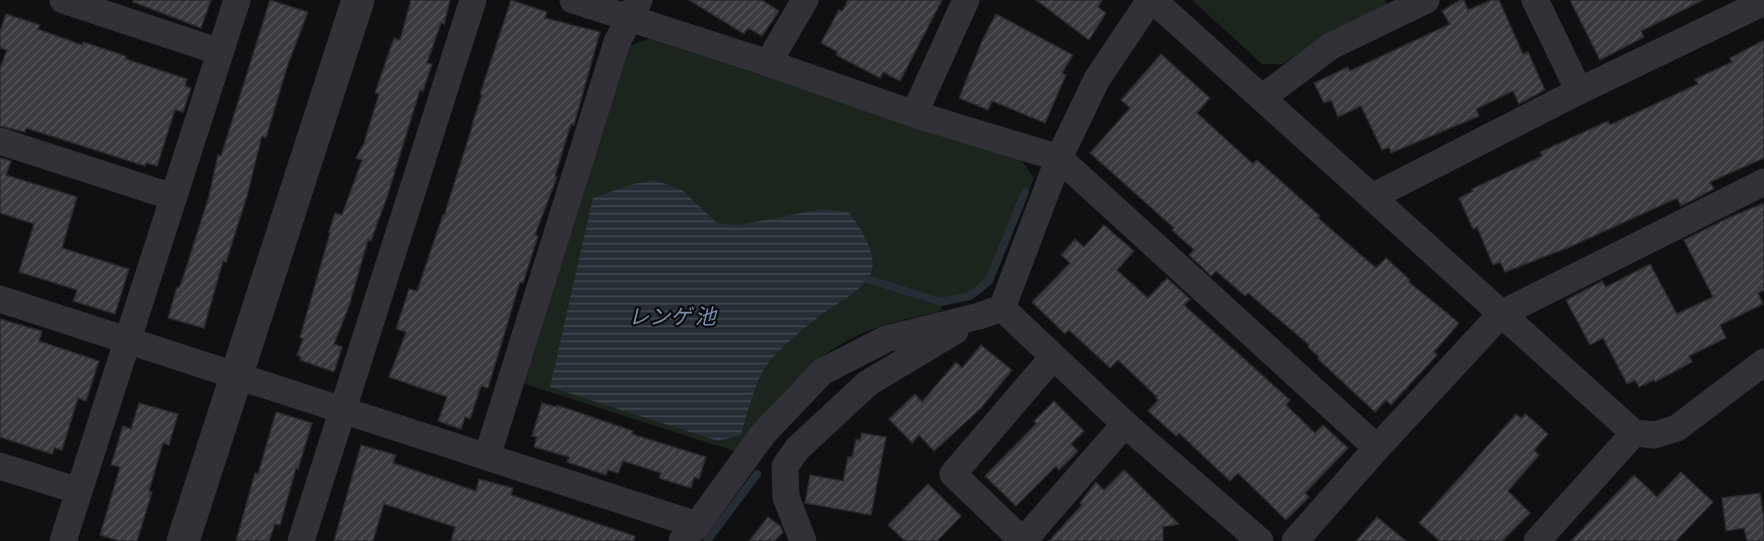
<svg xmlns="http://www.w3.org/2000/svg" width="1764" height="541" viewBox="0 0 1764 541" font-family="'Sofia Sans Condensed','Noto Sans JP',sans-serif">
	<defs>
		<pattern id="water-rules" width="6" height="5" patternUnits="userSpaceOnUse" patternTransform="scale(1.5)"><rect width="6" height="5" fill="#272d35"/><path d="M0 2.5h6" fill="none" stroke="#434850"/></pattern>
		<pattern id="building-hatch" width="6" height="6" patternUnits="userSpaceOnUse" patternTransform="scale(1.5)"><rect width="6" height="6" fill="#3a3a3f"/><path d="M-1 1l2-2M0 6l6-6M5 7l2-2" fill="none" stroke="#535458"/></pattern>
	</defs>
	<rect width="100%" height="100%" fill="#101012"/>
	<g fill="#1c241e">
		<path d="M1192 0H1385L1387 4 1314 43 1283 64H1262Z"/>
		<path d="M649 39 1020 158 1034 178 992 284 971 300 941 304 942 311C910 318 874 325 845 342 799 368 768 409 737 452L522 383 629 46Z"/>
	</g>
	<path fill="url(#water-rules)" d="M655 180 682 190 717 223 739 225 823 209 848 212C859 225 876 251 872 270 868 289 831 306 817 318 802 330 785 344 772 358 756 375 748 412 741 435L718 441 550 387 593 198 634 184Z"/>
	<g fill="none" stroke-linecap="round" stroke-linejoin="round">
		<g stroke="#272d35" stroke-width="8">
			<path d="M867 279 941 302 970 296 989 281 1025 192"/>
			<path d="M707 541 757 474"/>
		</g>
	</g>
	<g fill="url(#building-hatch)" stroke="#2a2a2e" stroke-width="1.5">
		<path d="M133 0H211L201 28 133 2Z"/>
		<path d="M270 0 308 12 287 67 266 138 262 136 247 196 226 262 223 261 204 328 168 318 177 287 179 288 183 278 209 196 218 155 221 156Z"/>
		<path d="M411 0H450L444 24 441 23 427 63 432 64 423 91 420 90 387 197 371 241 368 240 349 306 334 344 342 347 334 372 300 360 301 357 297 355 303 339 300 337 330 233 329 232 335 213 342 215 362 160 356 158 364 143 379 94 375 93 394 38 400 40Z"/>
		<path d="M511 0 547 12 545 18 600 32 574 125 571 124 555 176 557 177 535 235 538 236 523 283 520 282 488 388 481 386 470 419 465 417 461 429 438 421 447 397 389 377 406 332 396 329 409 289 417 291 443 215 444 216 473 124H472L482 95 480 94Z"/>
		<path d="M689 0H762L779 11 762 36 748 28 744 34Z"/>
		<path d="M848 0H942L900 81 883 72 880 78 836 55 838 52 821 43 839 10 842 11Z"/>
		<path d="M1036 0H1102L1098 7 1106 13 1089 40Z"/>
		<path d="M1460 0H1464L1468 10 1492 0H1499L1523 54 1528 52 1545 90 1519 104 1513 91 1476 109 1479 116 1391 153 1389 147 1382 150 1361 106 1338 117 1331 100 1324 103 1314 83 1348 67 1350 71 1450 24 1442 11Z"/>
		<path d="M1570 0H1703L1641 31 1644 37 1600 60Z"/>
		<path d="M6 14 40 25 38 29 82 45 83 42 126 56V59L187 79 185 86 191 88 183 112 175 110 157 166 146 163 145 166 26 128 25 132 0 126V68L7 50 0 48V31Z"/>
		<path d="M996 14 1073 55 1062 73 1066 75 1045 123 992 101 988 110 959 98 982 41Z"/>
		<path d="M1764 40V158L1710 182 1714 189 1681 206 1677 198 1572 246 1505 272 1500 262 1493 265 1477 227 1473 229 1459 198 1473 191 1472 189 1542 156 1540 152 1608 121 1610 125 1698 84 1695 79 1732 62 1730 58Z"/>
		<path d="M1161 54 1210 98 1197 113 1253 164 1257 160 1320 216 1318 218 1376 268 1386 258 1410 280 1409 282 1459 323 1434 352 1437 355 1391 405 1386 400 1375 412 1318 359 1319 357 1308 347 1309 345 1248 293 1245 296 1216 271 1211 276 1189 255 1194 250 1172 230 1174 228 1090 153 1130 108 1121 100Z"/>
		<path d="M0 158 11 161 6 175 77 197 62 248 129 269 115 314 73 301 77 290 19 272 34 224 0 213Z"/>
		<path d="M1764 203V290L1758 293 1763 304 1720 325 1726 338 1689 356 1692 362 1655 382 1654 380 1639 387 1635 380 1627 384 1603 338 1590 345 1566 300 1602 281 1606 287 1650 264 1677 314 1713 297 1684 240 1728 218Z"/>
		<path d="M1104 225 1134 251 1117 270 1148 298 1167 278 1190 299 1184 305 1290 400 1286 405 1315 433 1323 425 1348 448 1305 493 1309 497 1286 520 1238 473 1230 481 1179 433 1176 436 1148 411 1158 400 1156 398 1157 397 1118 360 1110 368 1069 330 1065 334 1032 302 1070 263 1061 255 1075 239 1084 247Z"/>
		<path d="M0 319 42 331 39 341 99 361 86 401 78 398 62 450 55 448 52 454 0 437Z"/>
		<path d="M981 345 1012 370 981 408 934 451 919 435 912 443 889 419 915 394 922 402 956 362 962 368Z"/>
		<path d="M1054 401 1084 431 1071 444 1078 451 1059 470 1056 466 1016 506 985 476 1036 424 1034 421Z"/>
		<path d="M139 403 178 414 169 445 163 443 149 491 152 492 137 541H120L100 535 120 467 111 465 123 426 131 429Z"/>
		<path d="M542 403 557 407V405L633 431 632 434 706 457 699 479 694 477 691 488 659 478 661 473 623 461 618 473 608 470 606 475 567 462 569 457 534 447 537 437 532 436Z"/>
		<path d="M276 412 312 423 298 469 296 468 280 525 275 524 269 541H236L255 473 258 474Z"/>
		<path d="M1516 414 1521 418 1526 414 1548 434 1534 450 1539 455 1508 491 1530 513 1502 541H1440L1419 523Z"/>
		<path d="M862 433 886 437 871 515 805 503 810 475 843 481 848 457H852L856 439 860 440Z"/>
		<path d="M361 445 396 455 393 463 476 491 479 479 513 488 511 495 635 536 634 541H451L455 527 384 504 373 541H334Z"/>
		<path d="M1124 470 1179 524 1163 527V541H1049L1082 505 1080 503 1096 482 1104 490Z"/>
		<path d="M1681 472 1713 502 1676 541H1571L1634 475 1657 497Z"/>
		<path d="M928 484 961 516 937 541H905L888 525Z"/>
		<path d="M1760 493 1764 520V541H1747L1744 528 1726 531 1722 498Z"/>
		<path d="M768 517 780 526 783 532 774 541H749Z"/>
		<path d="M1377 517 1406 541H1356Z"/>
	</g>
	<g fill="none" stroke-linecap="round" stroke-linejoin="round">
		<g stroke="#313137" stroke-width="27">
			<path d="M63 0 220 52"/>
			<path d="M573 0 768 63 914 114 1059 158 1377 448"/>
			<path d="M1150 0 1097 79 1059 158 1002 308 1125 424 1260 541"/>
			<path d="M1153 0 1634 433 1655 435 1677 428 1764 362"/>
			<path d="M1535 0 1579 91"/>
			<path d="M768 63 805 0"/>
			<path d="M1262 98 1331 46 1426 0"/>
			<path d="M914 114 966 0"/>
			<path d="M0 141 173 197"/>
			<path d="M1372 197 1579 91 1764 2"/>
			<path d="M0 299 697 525"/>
			<path d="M1053 357 953 474 1023 541 1125 424"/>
			<path d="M487 457 617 42 639 0"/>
			<path d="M0 466 79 491"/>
			<path d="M63 541 237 0"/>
			<path d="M301 541 473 0"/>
			<path d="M682 541 697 525 763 434 822 372 886 339 979 316 1002 308"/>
			<path d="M803 541 786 497 785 466 797 449 868 383 955 331"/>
			<path d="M1295 541 1377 448 1501 314 1764 182"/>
			<path d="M1537 541 1634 433"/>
		</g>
		<path stroke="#313137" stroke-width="33" d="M183 541 358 0"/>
	</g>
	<g text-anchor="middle" stroke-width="4.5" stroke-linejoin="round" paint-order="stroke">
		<g font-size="21" font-style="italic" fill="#778faf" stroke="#0b0b0d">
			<text x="672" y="324">レンゲ 池</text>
		</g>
	</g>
</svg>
